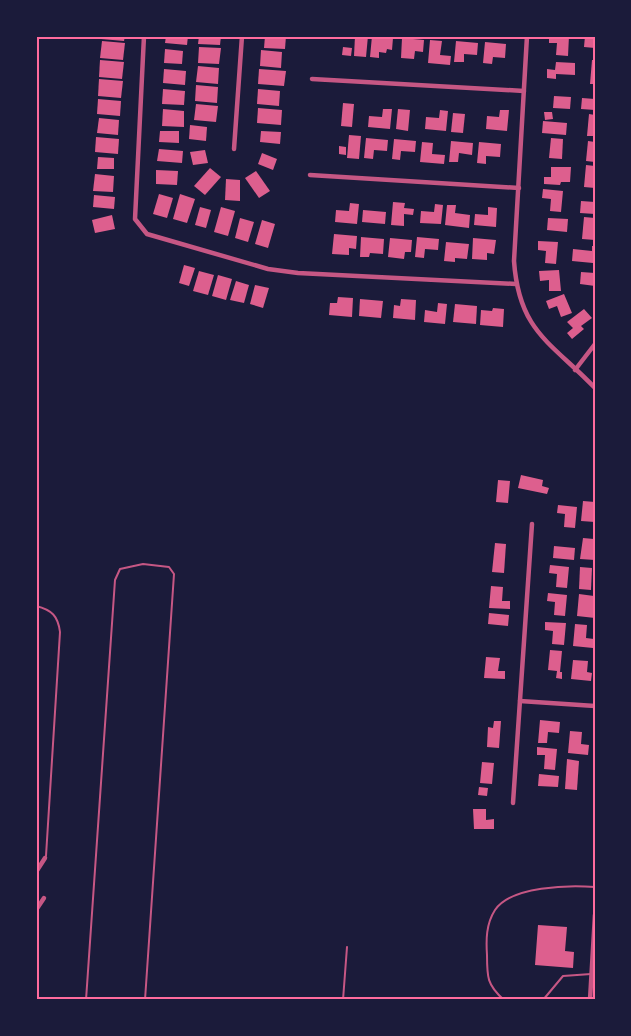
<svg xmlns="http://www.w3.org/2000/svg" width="631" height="1036" viewBox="0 0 631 1036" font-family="'PT Serif',serif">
	<rect width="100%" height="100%" fill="#1b1b3a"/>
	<g fill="#dd5f8e">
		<path d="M101 36H125L124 41 101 39Z"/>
		<path d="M166 36H188L187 45 165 43Z"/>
		<path d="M199 36H221L220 45 198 44Z"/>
		<path d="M265 36H286L285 49 264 48Z"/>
		<path d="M355 36H368L366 57 354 56Z"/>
		<path d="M372 36 393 38 392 50 387 49 386 53 379 52V58L370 57Z"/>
		<path d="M549 36H569L568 56 556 55 557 43H549Z"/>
		<path d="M585 36 595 37V48L584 47Z"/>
		<path d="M402 38 424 40 423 52 415 51 414 59 401 58Z"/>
		<path d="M430 40 442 41 440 55 451 56 450 65 428 63Z"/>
		<path d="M102 41 125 43 123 60 100 58Z"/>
		<path d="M456 41 478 43 477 55 464 54V62H454Z"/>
		<path d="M485 42 506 44 505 58 493 57 492 64 483 63Z"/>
		<path d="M199 47 221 48 219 64 198 63Z"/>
		<path d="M343 47 352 48 351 56 342 55Z"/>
		<path d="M165 49 183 51 182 64 164 63Z"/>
		<path d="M261 50 282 52 281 68 260 66Z"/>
		<path d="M100 60 124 62 122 79 99 77Z"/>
		<path d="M592 60H595V84H590Z"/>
		<path d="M556 62 575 63V75L556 74V79L547 78V69L555 70Z"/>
		<path d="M198 66 219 68 218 84 196 82Z"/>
		<path d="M164 69 186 71 185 85 163 83Z"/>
		<path d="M259 69 286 71 284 86 258 84Z"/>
		<path d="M99 79 123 81 121 98 98 96Z"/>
		<path d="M196 85 218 87 217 103 195 101Z"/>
		<path d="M163 89 185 91 184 105 162 104Z"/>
		<path d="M258 89 280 91 279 106 257 104Z"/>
		<path d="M554 96 571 97 570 109 553 108Z"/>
		<path d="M582 98 595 99V110L581 109Z"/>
		<path d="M98 99 121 101 120 116 97 114Z"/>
		<path d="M343 103 354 104 352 127 341 126Z"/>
		<path d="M196 104 218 106 216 122 194 120Z"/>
		<path d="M258 108 282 110 281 125 257 123Z"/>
		<path d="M163 109 184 111V127L162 126Z"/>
		<path d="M383 109H392L390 129 368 127 369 116 382 117Z"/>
		<path d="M398 109 410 110 408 131 396 129Z"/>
		<path d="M440 110 448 111 446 131 425 129 426 117 439 118Z"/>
		<path d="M500 110H509L507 131 486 129 487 116 499 117Z"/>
		<path d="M544 112H552L553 119 545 120Z"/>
		<path d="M453 113 465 114 463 133 451 132Z"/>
		<path d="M589 114 595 115V136H587Z"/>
		<path d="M99 118 119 120 118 135 97 133Z"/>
		<path d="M543 121 567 123 566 135 542 133Z"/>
		<path d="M190 125 207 127 206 141 189 139Z"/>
		<path d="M160 131H179V143L159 142Z"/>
		<path d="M261 131 281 132 280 144 260 142Z"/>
		<path d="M349 135 361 136 359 159 347 158Z"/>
		<path d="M96 137 119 139 118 154 95 152Z"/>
		<path d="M366 138 388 140 387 151 374 150 373 159 364 158Z"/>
		<path d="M551 138 563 139 562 159 549 158Z"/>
		<path d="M394 139 416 141 415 152 401 151 400 160 392 159Z"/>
		<path d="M451 141 473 143 472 155 459 153 458 162H449Z"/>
		<path d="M588 141 595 142V162L586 161Z"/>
		<path d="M422 142 433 143 432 154 445 155 444 164 420 162Z"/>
		<path d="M479 142 501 144 500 157 486 156V164L477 163Z"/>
		<path d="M339 146 346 147V155L339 154Z"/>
		<path d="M159 149 183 151 182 163 157 161Z"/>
		<path d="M205 150 208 163 193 165 190 152Z"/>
		<path d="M262 153 277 159 273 170 258 164Z"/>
		<path d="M98 157 114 158V169H97Z"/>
		<path d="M586 165 595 166V188L584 187Z"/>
		<path d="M551 167H571L570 182H561L560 185 544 184V177H551Z"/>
		<path d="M210 168 221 177 205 195 194 186Z"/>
		<path d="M156 170 178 171 177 185 156 184Z"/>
		<path d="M256 171 270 191 259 198 245 178Z"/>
		<path d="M95 174 114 176 113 192 93 191Z"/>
		<path d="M226 179 240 180V201L225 200Z"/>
		<path d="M543 189 563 191 561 212 550 211 551 199 542 198Z"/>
		<path d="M159 194 173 198 167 218 153 214Z"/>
		<path d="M180 194 195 199 187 223 173 219Z"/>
		<path d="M94 195 115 197 114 209 93 207Z"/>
		<path d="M581 201 595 202V214L580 213Z"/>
		<path d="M393 202 405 203 404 208 414 209 413 215 404 214V226L391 225Z"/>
		<path d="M350 203 359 204 357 224 335 222 336 210 349 211Z"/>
		<path d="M435 204 443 205 441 224 420 223 421 211 434 212Z"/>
		<path d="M447 205H456L455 213 470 215 469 228 445 225Z"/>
		<path d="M200 207 211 210 206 228 195 225Z"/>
		<path d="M221 207 235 211 228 236 214 232Z"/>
		<path d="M488 207 497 208 496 227 474 225 475 214 488 215Z"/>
		<path d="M363 210 386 212 385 224 362 222Z"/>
		<path d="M112 215 115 229 95 233 92 220Z"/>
		<path d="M584 217 595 218V240L582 239Z"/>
		<path d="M240 218 254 222 248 242 235 238Z"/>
		<path d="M548 218 568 219 567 232 547 230Z"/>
		<path d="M262 220 275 224 268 248 255 244Z"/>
		<path d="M334 234 357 236 356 249 349 248V255L332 254Z"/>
		<path d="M361 237 384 239 383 254 370 253 369 257H360Z"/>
		<path d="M417 237 439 239 438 250 425 249 424 258 415 257Z"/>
		<path d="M390 238 412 240 411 252H405L404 259 388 257Z"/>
		<path d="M473 238 496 240 494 254 487 253V260L472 259Z"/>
		<path d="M538 241 558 242 556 264 545 263 546 251 538 250Z"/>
		<path d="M446 242 469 244 467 259 455 258V262L444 261Z"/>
		<path d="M592 246H595L593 263 572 261 573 249 592 251Z"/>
		<path d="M184 265 195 268 189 286 179 283Z"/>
		<path d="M559 270 561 291H549V280L540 281 539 271Z"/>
		<path d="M199 271 214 275 208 295 193 291Z"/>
		<path d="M581 272 595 273V286L580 284Z"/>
		<path d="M218 275 232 279 226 300 212 296Z"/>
		<path d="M236 281 249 285 244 303 230 300Z"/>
		<path d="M255 285 269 288 263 308 250 304Z"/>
		<path d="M564 294 572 313 561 317 557 306 549 309 546 301Z"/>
		<path d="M338 297 353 298 352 317 329 315 330 303H337Z"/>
		<path d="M360 299 383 301 381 318 359 316Z"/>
		<path d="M401 299 416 300 415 320 393 318 394 305 400 306Z"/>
		<path d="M438 303 447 304 445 324 424 322 425 310 437 312Z"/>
		<path d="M455 304 477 306 476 324 453 322Z"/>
		<path d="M493 308 504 309 503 327 480 325 481 310 492 311Z"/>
		<path d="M584 309 592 318 581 326 584 329 572 339 567 333 573 328 567 322Z"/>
		<path d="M521 475 543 480 542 486 549 488 547 494 518 488Z"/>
		<path d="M498 480 510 481 508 503 496 502Z"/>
		<path d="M583 501 595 502V522L581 521Z"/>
		<path d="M558 505 577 507 575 528 564 527 565 514 557 513Z"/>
		<path d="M583 538 594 539 593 551 595 552V560L580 559Z"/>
		<path d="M495 543 506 544 504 573 492 572Z"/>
		<path d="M554 546 575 548 574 560 553 558Z"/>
		<path d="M550 565 569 567 567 588 556 587 557 574 549 573Z"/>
		<path d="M580 567 592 568 591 590 579 589Z"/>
		<path d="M491 586 503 587 502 601H510V609L489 608Z"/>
		<path d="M548 593 567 595 565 616 554 615 555 602 547 601Z"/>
		<path d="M579 594 594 596 593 609H595V618L577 616Z"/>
		<path d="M489 613 509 615 508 626 488 624Z"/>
		<path d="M545 622 566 623 564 645 552 644 553 631 545 630Z"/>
		<path d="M575 624 587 625 586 638 594 639 593 648 573 646Z"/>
		<path d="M550 650 562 651 560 672H562V679L556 678 557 671 548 670Z"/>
		<path d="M486 657 500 658 498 671H505V679L484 678Z"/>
		<path d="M573 660 588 661 587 672 592 673 591 681 571 679Z"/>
		<path d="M540 720 560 722 559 733 548 732 547 743H538Z"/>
		<path d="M494 721H501L499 748 487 747 488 727 493 728Z"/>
		<path d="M570 731 582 732 581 744 589 745 588 755 568 753Z"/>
		<path d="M537 747 557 749 555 770 544 769 545 755H537Z"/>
		<path d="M567 759 579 761 577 790 565 789Z"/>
		<path d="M482 762 494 763 492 784 480 783Z"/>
		<path d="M539 774 559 776 558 787 538 786Z"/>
		<path d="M479 787 488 788 487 796 478 795Z"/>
		<path d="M473 809H486V820L494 819V829H474Z"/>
		<path d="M538 925 567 927 565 951 574 952 573 968 535 965Z"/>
	</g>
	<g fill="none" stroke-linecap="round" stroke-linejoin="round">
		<g stroke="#c65784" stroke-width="2">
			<path d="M36 606C52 610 58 616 60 632L46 856"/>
			<path d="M86 1000 115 580 120 569 143 564 169 567 174 574 145 1000"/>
			<path d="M343 1000 347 947"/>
			<path d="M504 1000C487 985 487 977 487 955 486 940 486 924 495 910 511 886 569 885 595 887"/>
			<path d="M543 1000 563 976 591 974"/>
		</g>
		<g stroke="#c65784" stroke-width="4.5">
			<path d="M144 36 135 219 147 234 268 269 298 273 516 284"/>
			<path d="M527 36 514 261C519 332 551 342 595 388"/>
			<path d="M312 79 524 91"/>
			<path d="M234 149 242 36"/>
			<path d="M310 175 519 188"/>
			<path d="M575 370 595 344"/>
			<path d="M520 701 595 706"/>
			<path d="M513 803 532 524"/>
			<path d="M36 872 45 858"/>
			<path d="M36 910 44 898"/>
			<path d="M590 1000 595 915"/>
		</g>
	</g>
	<rect width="631" height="1036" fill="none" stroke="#1b1b3a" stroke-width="75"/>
	<rect x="38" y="38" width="556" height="960" fill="none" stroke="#ff6b9d" stroke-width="2"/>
</svg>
